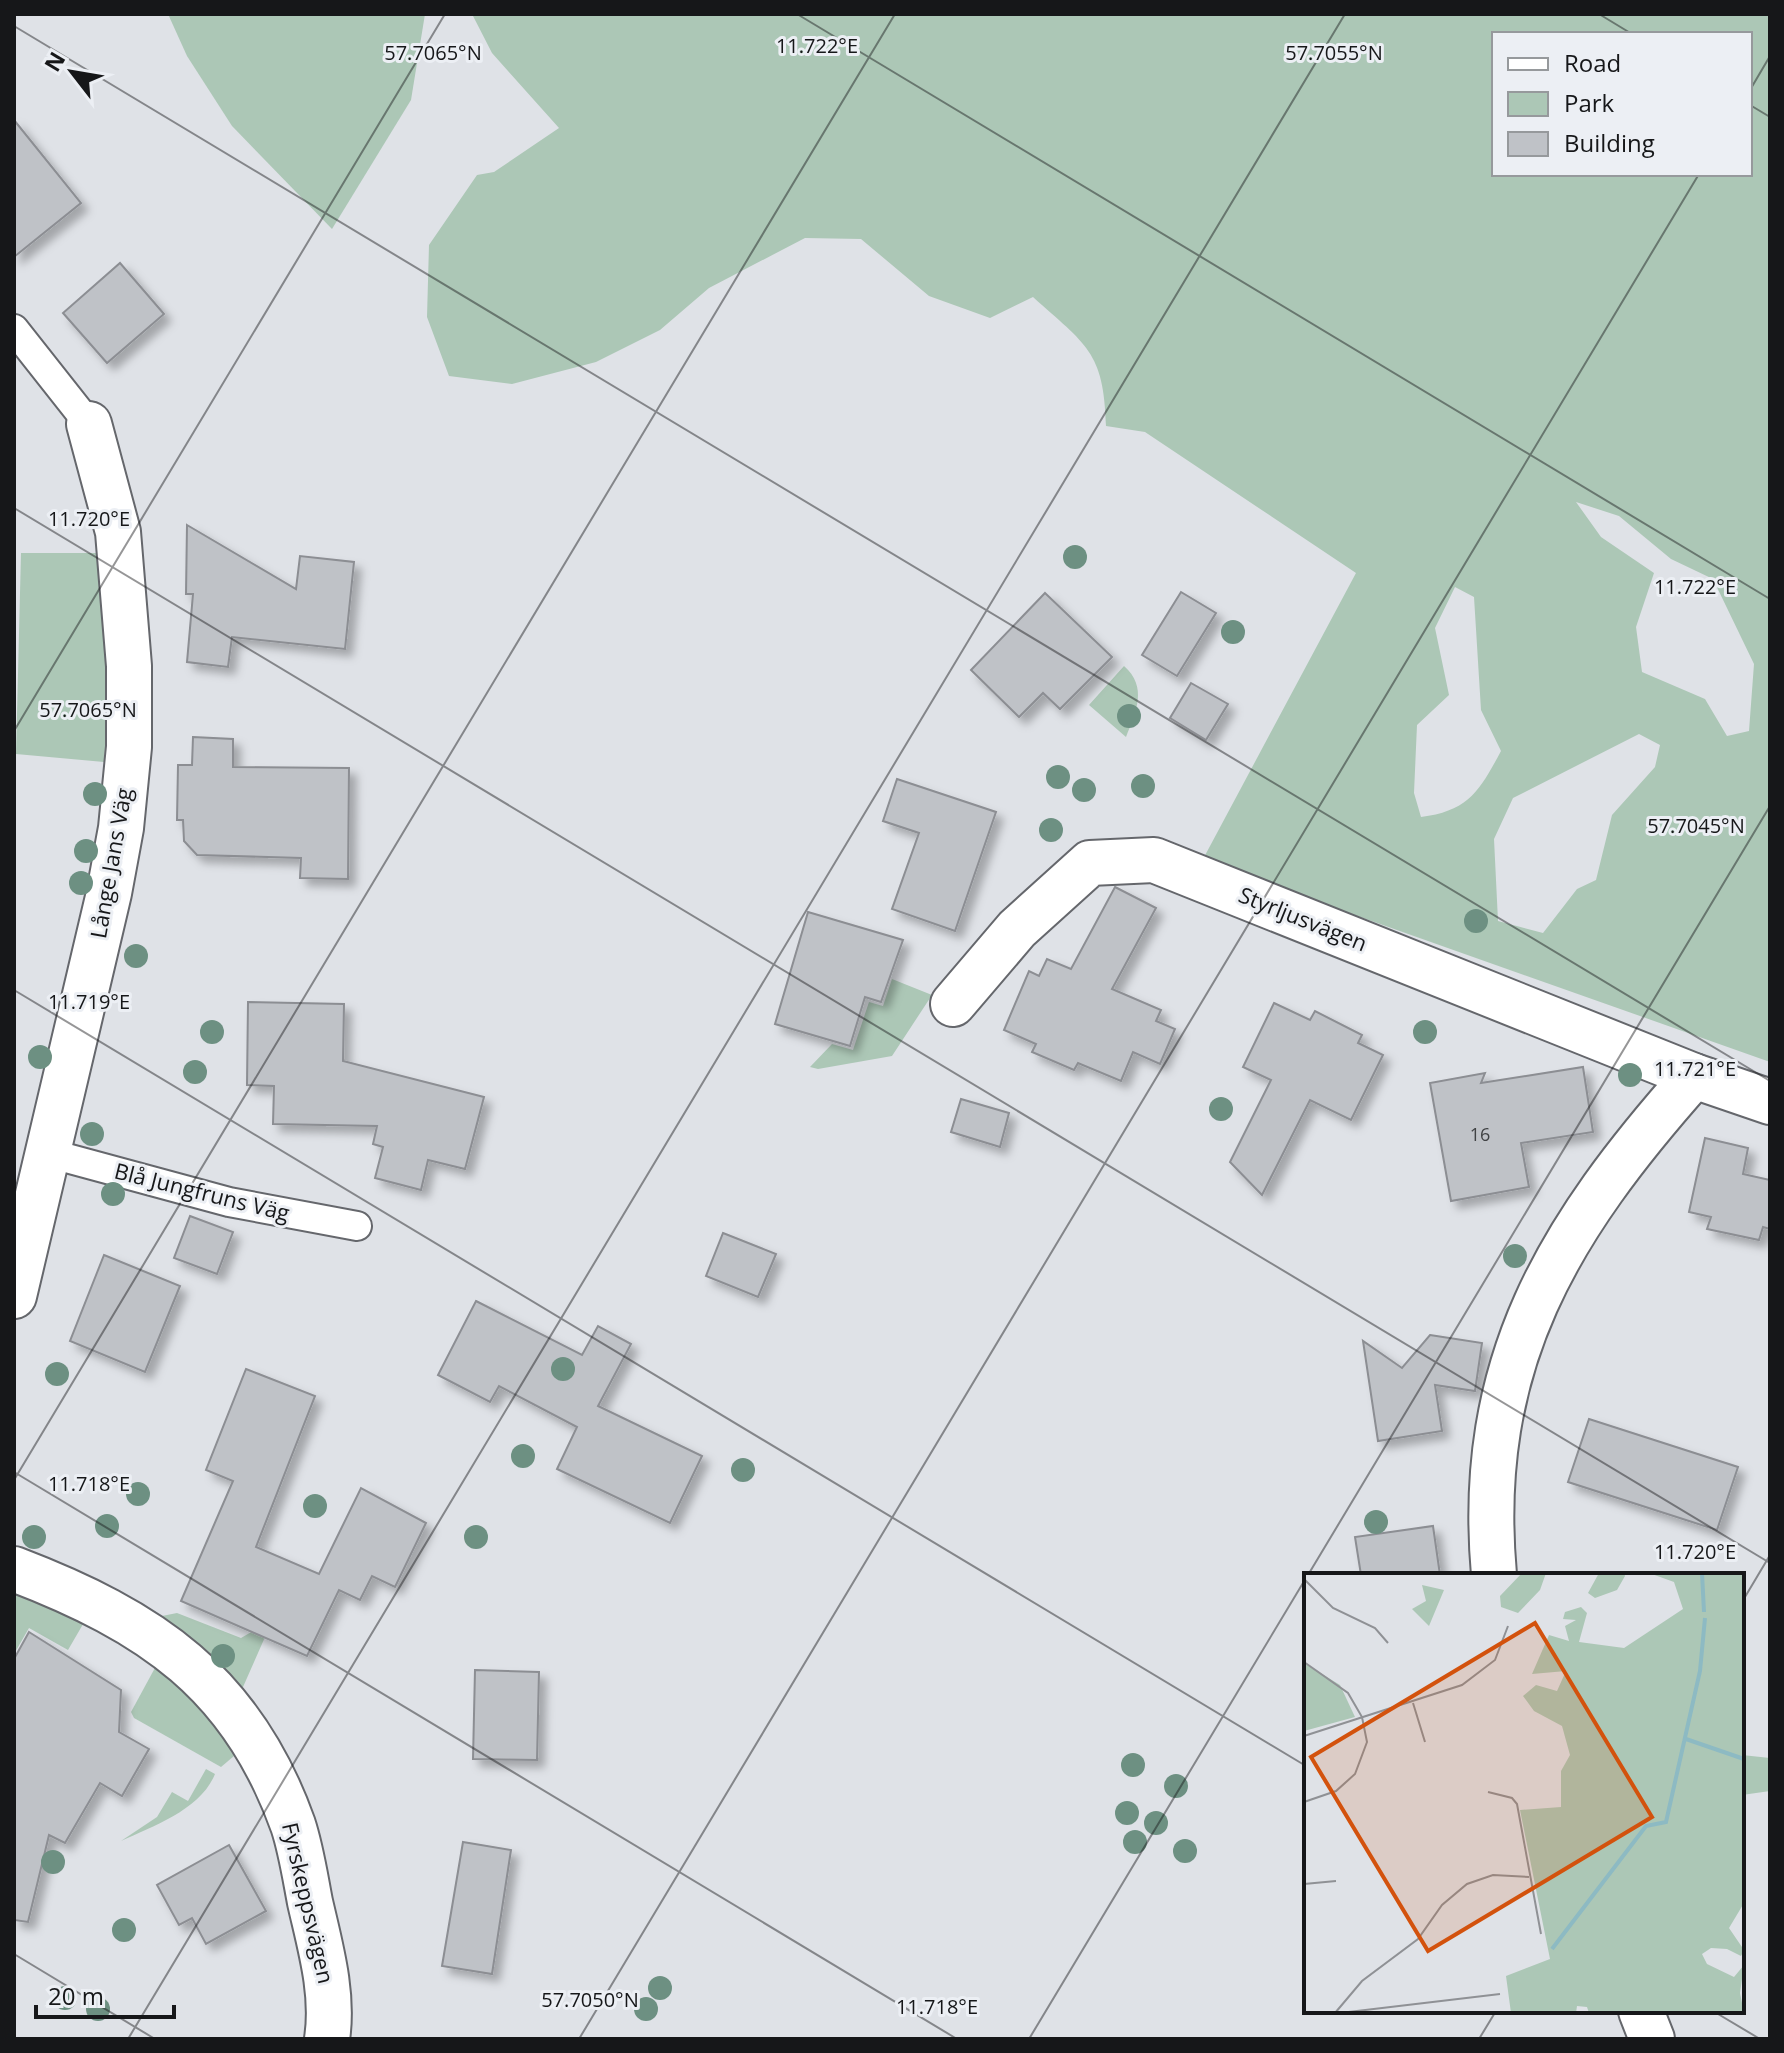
<svg xmlns="http://www.w3.org/2000/svg" width="1784" height="2053" viewBox="0 0 1784 2053" font-family="'Open Sans',sans-serif">
	<defs>
		<filter id="shadow"><feDropShadow dx="7" dy="7" stdDeviation="4" flood-color="#0004"/></filter>
	</defs>
	<rect width="100%" height="100%" fill="#dfe2e7"/>
	<g fill="#acc7b6" fill-rule="evenodd">
		<path d="M168 14H425L411 100 332 229 232 126 187 56Z"/>
		<path d="M472 14H1770V1062L1202 861 1356 573 1145 432 1106 426C1104 351 1086 345 1033 297L990 318 929 296 861 239 805 238 709 288 660 330 596 362 512 384 449 376 427 317 429 245 477 175 494 172 559 128 492 53ZM1494 34H1750V174H1494ZM1576 502 1619 516 1671 559 1713 579 1754 664 1749 731 1727 736 1705 699 1642 672 1636 627 1654 573 1601 537ZM1455 587 1474 597 1481 710 1501 751C1480 790 1469 811 1421 817L1414 793 1417 725 1449 695 1435 628ZM1639 734 1660 745 1655 767 1612 815 1596 880 1577 889 1543 933 1498 921 1494 839 1513 798Z"/>
		<path d="M21 553H99L111 675 104 762 16 754Z"/>
		<path d="M1124 666C1148 687 1136 712 1126 737L1089 705Z"/>
		<path d="M892 979 932 995 892 1056 818 1069 810 1067 832 1044 853 1050 869 1002 883 1006Z"/>
		<path d="M288 1585 243 1687 236 1689 162 1616 177 1613 241 1638 253 1631Z"/>
		<path d="M14 1590 86 1619 68 1650 29 1628 14 1654Z"/>
		<path d="M156 1666C188 1690 215 1720 234 1756L221 1767 134 1718 131 1712Z"/>
		<path d="M1742 1755 1770 1758V1791L1742 1795Z"/>
		<path d="M206 1769 215 1774C201 1809 154 1826 121 1841L157 1817 172 1792 188 1801Z"/>
	</g>
	<g fill="#bfc2c7" stroke="#8c8e93" stroke-width="2" filter="url(#shadow)">
		<path d="M14 120 81 203 14 257Z"/>
		<path d="M120 263 164 314 107 363 63 313Z"/>
		<path d="M187 525 296 589 300 556 354 562 345 649 232 637 228 667 187 662 193 594H186Z"/>
		<path d="M1181 592 1216 613 1177 676 1142 655Z"/>
		<path d="M1045 593 1112 657 1060 709 1043 693 1019 717 971 670Z"/>
		<path d="M1191 683 1228 704 1206 740 1170 718Z"/>
		<path d="M193 737 233 739V767L349 768 348 879 300 878 301 858 197 855 184 841 183 820H177L178 765H192Z"/>
		<path d="M897 779 996 812 955 931 892 909 919 833 883 821Z"/>
		<path d="M1115 887 1156 908 1112 989 1161 1010 1156 1021 1175 1029 1160 1064 1133 1052 1121 1081 1078 1063 1074 1070 1032 1052 1036 1044 1004 1030 1029 971 1039 976 1047 959 1071 969Z"/>
		<path d="M808 912 903 940 881 1002 865 997 850 1046 775 1024Z"/>
		<path d="M248 1002 344 1004 343 1061 484 1097 465 1169 428 1160 421 1190 375 1178 383 1147 373 1144 377 1126 273 1124 274 1086 247 1085Z"/>
		<path d="M1274 1003 1310 1020 1315 1011 1362 1035 1358 1043 1383 1055 1351 1120 1310 1100 1262 1195 1230 1162 1271 1080 1243 1067Z"/>
		<path d="M1583 1067 1593 1132 1521 1143 1529 1187 1451 1201 1430 1083 1485 1073 1481 1083Z"/>
		<path d="M961 1099 1009 1113 1000 1147 951 1132Z"/>
		<path d="M1705 1138 1748 1148 1743 1174 1770 1180V1229L1763 1227 1759 1240 1707 1229 1711 1217 1689 1212Z"/>
		<path d="M190 1216 233 1232 217 1274 174 1258Z"/>
		<path d="M723 1233 776 1254 758 1297 706 1276Z"/>
		<path d="M104 1255 180 1286 145 1372 70 1341Z"/>
		<path d="M476 1301 582 1355 598 1326 631 1344 598 1406 702 1456 670 1523 557 1469 577 1427 499 1386 490 1402 438 1375Z"/>
		<path d="M1430 1335 1482 1343 1475 1391 1435 1385 1442 1431 1378 1441 1363 1341 1402 1368Z"/>
		<path d="M246 1369 315 1396 256 1547 319 1574 361 1488 426 1523 395 1587 372 1576 360 1600 339 1590 307 1656 181 1601 233 1481 206 1470Z"/>
		<path d="M1589 1419 1738 1467 1717 1530 1568 1482Z"/>
		<path d="M1433 1526 1440 1575H1361L1355 1537Z"/>
		<path d="M29 1632 121 1690 119 1732 149 1749 122 1796 100 1783 65 1843 49 1835 28 1922 14 1920V1659Z"/>
		<path d="M475 1670 539 1672 537 1760 473 1759Z"/>
		<path d="M463 1842 511 1850 492 1974 442 1966Z"/>
		<path d="M229 1845 266 1911 206 1944 192 1918 179 1925 157 1885Z"/>
	</g>
	<g fill="none" stroke-linecap="round" stroke-linejoin="round">
		<g stroke="#65676c" stroke-width="32">
			<g id="lane">
				<path d="M14 329 89 424"/>
				<path d="M48 1153 229 1202 357 1226"/>
			</g>
		</g>
		<g stroke="#65676c" stroke-width="48">
			<g id="street">
				<path d="M953 1004 1017 929 1090 863 1154 860 1694 1076 1770 1102"/>
				<path d="M14 1296 109 893 121 828 129 747V666L118 532 89 424"/>
				<path d="M14 1569C150 1621 242 1682 293 1825 301 1849 305 1876 310 1902 320 1946 334 1993 327 2039"/>
				<path d="M1494 1575C1475 1363 1558 1229 1694 1076"/>
				<path d="M1641 2011 1652 2039"/>
			</g>
		</g>
		<use href="#lane" stroke="#fff" stroke-width="28"/>
		<use href="#street" stroke="#fff" stroke-width="44"/>
	</g>
	<g fill="#6d9082">
		<circle cx="1075" cy="557" r="12"/>
		<circle cx="1233" cy="632" r="12"/>
		<circle cx="1129" cy="716" r="12"/>
		<circle cx="1058" cy="777" r="12"/>
		<circle cx="1143" cy="786" r="12"/>
		<circle cx="1084" cy="790" r="12"/>
		<circle cx="95" cy="794" r="12"/>
		<circle cx="1051" cy="830" r="12"/>
		<circle cx="86" cy="851" r="12"/>
		<circle cx="81" cy="883" r="12"/>
		<circle cx="1476" cy="921" r="12"/>
		<circle cx="136" cy="956" r="12"/>
		<circle cx="212" cy="1032" r="12"/>
		<circle cx="1425" cy="1032" r="12"/>
		<circle cx="40" cy="1057" r="12"/>
		<circle cx="195" cy="1072" r="12"/>
		<circle cx="1630" cy="1075" r="12"/>
		<circle cx="1221" cy="1109" r="12"/>
		<circle cx="92" cy="1134" r="12"/>
		<circle cx="113" cy="1194" r="12"/>
		<circle cx="1515" cy="1256" r="12"/>
		<circle cx="563" cy="1369" r="12"/>
		<circle cx="57" cy="1374" r="12"/>
		<circle cx="523" cy="1456" r="12"/>
		<circle cx="743" cy="1470" r="12"/>
		<circle cx="138" cy="1494" r="12"/>
		<circle cx="315" cy="1506" r="12"/>
		<circle cx="1376" cy="1522" r="12"/>
		<circle cx="107" cy="1526" r="12"/>
		<circle cx="34" cy="1537" r="12"/>
		<circle cx="476" cy="1537" r="12"/>
		<circle cx="223" cy="1656" r="12"/>
		<circle cx="1133" cy="1765" r="12"/>
		<circle cx="1176" cy="1786" r="12"/>
		<circle cx="1127" cy="1813" r="12"/>
		<circle cx="1156" cy="1823" r="12"/>
		<circle cx="1135" cy="1842" r="12"/>
		<circle cx="1185" cy="1851" r="12"/>
		<circle cx="53" cy="1862" r="12"/>
		<circle cx="124" cy="1930" r="12"/>
		<circle cx="660" cy="1988" r="12"/>
		<circle cx="65" cy="1998" r="12"/>
		<circle cx="98" cy="2009" r="12"/>
		<circle cx="646" cy="2009" r="12"/>
	</g>
	<path fill="none" stroke="#161719" stroke-width="2" stroke-opacity="0.45" d="M797 14 1770 599M1599 14 1632 34M14 26 1770 1081M1750 90 1770 56M1750 105 1770 117M14 508 1770 1563M14 731 445 14M14 990 1306 1766M14 1472 957 2039M14 1480 895 14M1308 1575 1770 806M1742 1602 1770 1555M14 1954 155 2039M1713 2011 1760 2039M128 2039 1345 14M579 2039 1699 174M1029 2039 1306 1578M1479 2039 1496 2011"/>
	<g text-anchor="middle" stroke-width="6" stroke-linejoin="round" paint-order="stroke">
		<g font-size="18" fill="#404244">
			<text x="1480" y="1141">16</text>
		</g>
		<g font-size="22" fill="#161719" stroke="#eceff4">
			<text transform="translate(111 863) rotate(-80)" y="8">Långe Jans Väg</text>
			<text transform="translate(1303 919) rotate(22)" y="8">Styrljusvägen</text>
			<text transform="translate(202 1192) rotate(14)" y="8">Blå Jungfruns Väg</text>
			<text transform="translate(308 1903) rotate(77)" y="8">Fyrskeppsvägen</text>
		</g>
	</g>
	<g transform="translate(1304 1573)">
		<rect width="440" height="440" fill="#dfe2e7"/>
		<path d="M218 0H242L236 17 214 40 197 34 196 23ZM295 0H320L321 3 313 17 291 25 284 20ZM345 0H440V330L425 355 440 377 437 383 423 376 407 375 398 381 403 391 430 404 440 392 436 420 440 440H285L283 434 273 433 272 440H207L202 403 246 386 216 237 257 234V198L266 182 258 153 230 138 219 123 232 112 253 118 262 98 228 101 245 62 265 68 261 53 272 47 259 46 261 39 277 34 283 40 275 69 320 75 379 36 370 9ZM118 12 140 17 125 53 108 36 122 28ZM0 90 36 112 51 144 0 158Z" fill="#acc7b6"/>
		<path fill="none" stroke="#8dbac3" stroke-width="4" d="M398 0 400 39M379 165 440 186M248 376 342 253 362 249 396 98 401 45"/>
		<path fill="none" stroke="#8f9195" stroke-width="2" d="M0 6 29 35 71 55 84 70M0 89 44 120 58 144 63 169 51 201 32 218 0 229M109 130 121 169M0 163 158 112 191 87 204 53M184 219 208 225 213 231 237 361M0 311 32 308M31 440 58 408 114 366 138 332 163 311 189 302 225 304M36 440 196 421"/>
		<path fill="#d3520d" fill-opacity="0.15" stroke="#d3520d" stroke-width="4" d="M231 50 348 244 124 378 7 184Z"/>
		<rect width="440" height="440" fill="none" stroke="#161719" stroke-width="4"/>
	</g>
	<g font-size="20" text-anchor="middle" fill="#161719" stroke="#eceff4" stroke-width="6" stroke-linejoin="round" paint-order="stroke">
		<text x="817" y="53">11.722°E</text>
		<text x="433" y="60">57.7065°N</text>
		<text x="1334" y="60">57.7055°N</text>
		<text x="89" y="526">11.720°E</text>
		<text x="1695" y="594">11.722°E</text>
		<text x="88" y="717">57.7065°N</text>
		<text x="1696" y="833">57.7045°N</text>
		<text x="89" y="1009">11.719°E</text>
		<text x="1695" y="1076">11.721°E</text>
		<text x="89" y="1491">11.718°E</text>
		<text x="1695" y="1559">11.720°E</text>
		<text x="590" y="2007">57.7050°N</text>
		<text x="937" y="2014">11.718°E</text>
	</g>
	<rect width="1784" height="2053" fill="none" stroke="#161719" stroke-width="32"/>
	<rect x="1492" y="32" width="260" height="144" fill="#eceff4" stroke="#96999c" stroke-width="2"/>
	<rect x="1508" y="58" width="40" height="12" fill="#ffffff" stroke="#96999c" stroke-width="2"/>
	<text x="1564" y="72" font-size="24" fill="#161719">Road</text>
	<rect x="1508" y="92" width="40" height="24" fill="#acc7b6" stroke="#96999c" stroke-width="2"/>
	<text x="1564" y="112" font-size="24" fill="#161719">Park</text>
	<rect x="1508" y="132" width="40" height="24" fill="#bfc2c7" stroke="#96999c" stroke-width="2"/>
	<text x="1564" y="152" font-size="24" fill="#161719">Building</text>
	<g transform="translate(72 72) rotate(301)" stroke="#eceff4" stroke-width="6" paint-order="stroke">
	<path d="M0-6L14 30L0 20L-14 30Z" fill="#161719"/>
	<text y="-12" font-size="22" font-weight="bold" text-anchor="middle" fill="#161719">N</text>
	</g>
	<path d="M36 2005v12h138v-12" fill="none" stroke="#161719" stroke-width="4"/>
	<text x="48" y="2005" font-size="24" fill="#161719" stroke="#eceff4" stroke-width="6" paint-order="stroke">20 m</text>
</svg>
